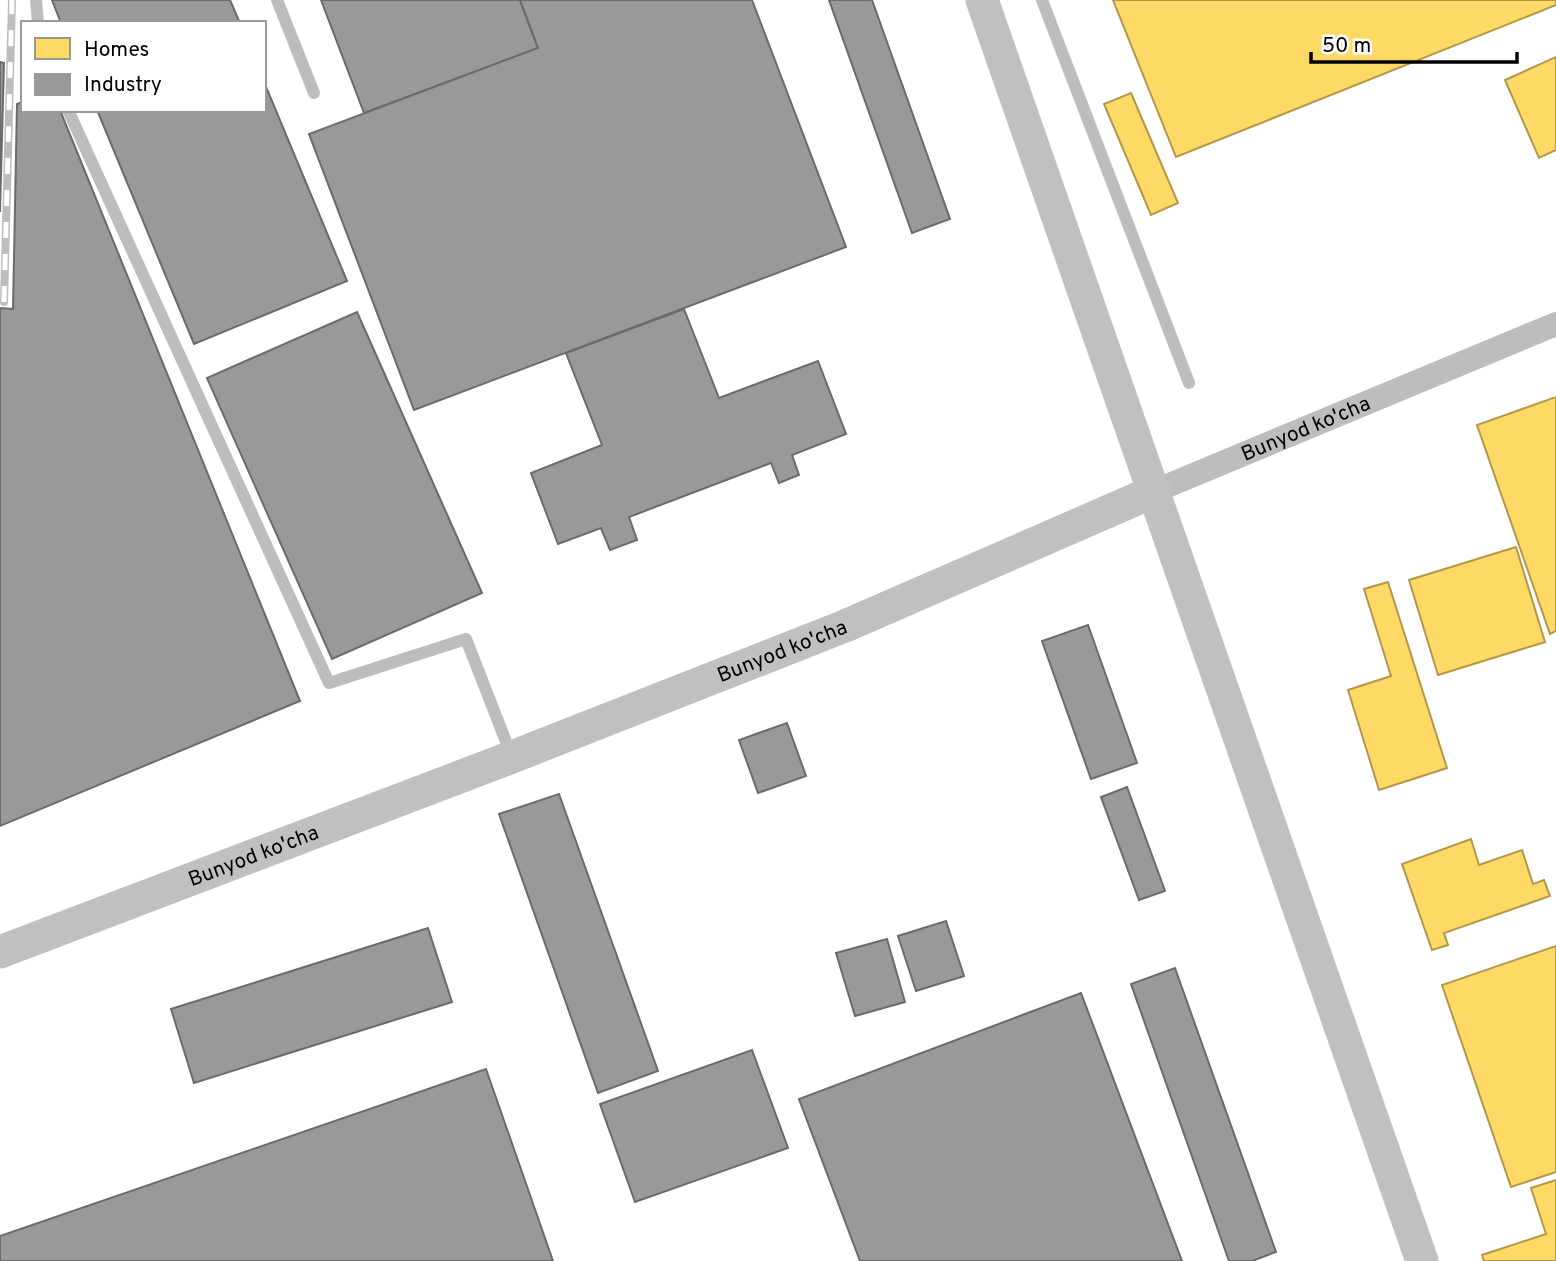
<svg xmlns="http://www.w3.org/2000/svg" width="1556" height="1261" viewBox="0 0 1556 1261" font-family="Overpass,sans-serif">
	<rect width="100%" height="100%" fill="#fff"/>
	<g fill="#ffd966" stroke="#b29847" stroke-width="2">
		<path d="M1113 0H1556V5L1176 157Z"/>
		<path d="M1556 57V150L1539 158 1505 80Z"/>
		<path d="M1131 93 1178 203 1151 215 1104 104Z"/>
		<path d="M1556 397V631L1550 634 1477 425Z"/>
		<path d="M1516 547 1545 642 1438 675 1409 580Z"/>
		<path d="M1388 582 1447 768 1379 790 1348 690 1391 676 1364 589Z"/>
		<path d="M1471 839 1479 865 1522 850 1533 884 1544 880 1550 896 1444 933 1448 945 1432 950 1402 864Z"/>
		<path d="M1556 946V1172L1511 1187 1442 985Z"/>
		<path d="M1556 1180V1261H1484L1482 1255 1546 1234 1531 1188Z"/>
	</g>
	<g fill="#999" stroke="#6b6b6b" stroke-width="2">
		<path d="M52 0H230L240 23H61Z"/>
		<path d="M321 0H520L538 48 364 113Z"/>
		<path d="M520 0H752L846 247 414 410 309 134 538 48Z"/>
		<path d="M829 0H872L950 219 912 233Z"/>
		<path d="M0 62 4 63 0 212Z"/>
		<path d="M264 82 347 281 194 344 97 110H264Z"/>
		<path d="M23 102V110H60L300 701 0 826V308L13 309 17 104Z"/>
		<path d="M684 309 719 398 818 361 846 434 792 455 799 475 779 483 771 463 629 517 637 540 610 550 601 528 558 544 531 473 602 445 566 353Z"/>
		<path d="M357 312 482 593 332 659 207 378Z"/>
		<path d="M1088 625 1137 763 1091 779 1042 641Z"/>
		<path d="M787 723 806 776 758 793 739 740Z"/>
		<path d="M1127 787 1165 891 1139 900 1101 797Z"/>
		<path d="M559 794 658 1071 598 1093 499 814Z"/>
		<path d="M946 921 964 976 916 991 898 936Z"/>
		<path d="M428 928 452 1002 194 1083 171 1009Z"/>
		<path d="M887 939 905 1002 855 1016 836 953Z"/>
		<path d="M1175 968 1276 1252 1252 1261H1229L1131 984Z"/>
		<path d="M1081 993 1182 1261H860L799 1099Z"/>
		<path d="M752 1050 788 1148 635 1202 600 1104Z"/>
		<path d="M486 1069 553 1261H0V1236Z"/>
	</g>
	<g fill="none" stroke-linecap="round" stroke-linejoin="round">
		<g stroke="#bdbdbd" stroke-width="12">
			<path d="M36 0 38 23"/>
			<path d="M277 0 314 93"/>
			<path d="M1042 0 1189 383"/>
			<path d="M68 110 329 683 466 639 512 757"/>
		</g>
		<path stroke="#bdbdbd" stroke-width="24" id="s1" d="M1155 491 1556 324"/>
		<g stroke="#c0c0c0" stroke-width="33">
			<path d="M982 0 1422 1261"/>
			<path id="s2" d="M0 952 512 757 845 626 1155 491"/>
		</g>
		<g stroke="#bdbdbd" stroke-width="8">
			<path id="rail" d="M4 302 12 0"/>
		</g>
		<use href="#rail" stroke="#fff" stroke-width="5" stroke-dasharray="16" stroke-linecap="butt"/>
	</g>
	<g text-anchor="middle" stroke-width="7" stroke-linejoin="round" paint-order="stroke">
		<g font-size="21" fill="#000" stroke="#fff">
			<text dy="7" stroke="none"><textPath href="#s1" startOffset="163">Bunyod ko'cha</textPath></text>
			<text dy="7" stroke="none"><textPath href="#s2" startOffset="838">Bunyod ko'cha</textPath></text>
			<text dy="7" stroke="none"><textPath href="#s2" startOffset="271">Bunyod ko'cha</textPath></text>
		</g>
	</g>
	<rect x="21" y="21" width="245" height="91" fill="#ffffff" stroke="#999999" stroke-width="2"/>
	<rect x="35" y="38" width="35" height="21" fill="#ffd966" stroke="#999999" stroke-width="2"/>
	<text x="84" y="56" font-size="21" fill="#000000">Homes</text>
	<rect x="35" y="74" width="35" height="21" fill="#999999" stroke="#999999" stroke-width="2"/>
	<text x="84" y="91" font-size="21" fill="#000000">Industry</text>
	<path d="M1311 52v10h206v-10" fill="none" stroke="#000000" stroke-width="3.5"/>
	<text x="1322" y="52" font-size="21" fill="#000000" stroke="#ffffff" stroke-width="5" paint-order="stroke">50 m</text>
</svg>
